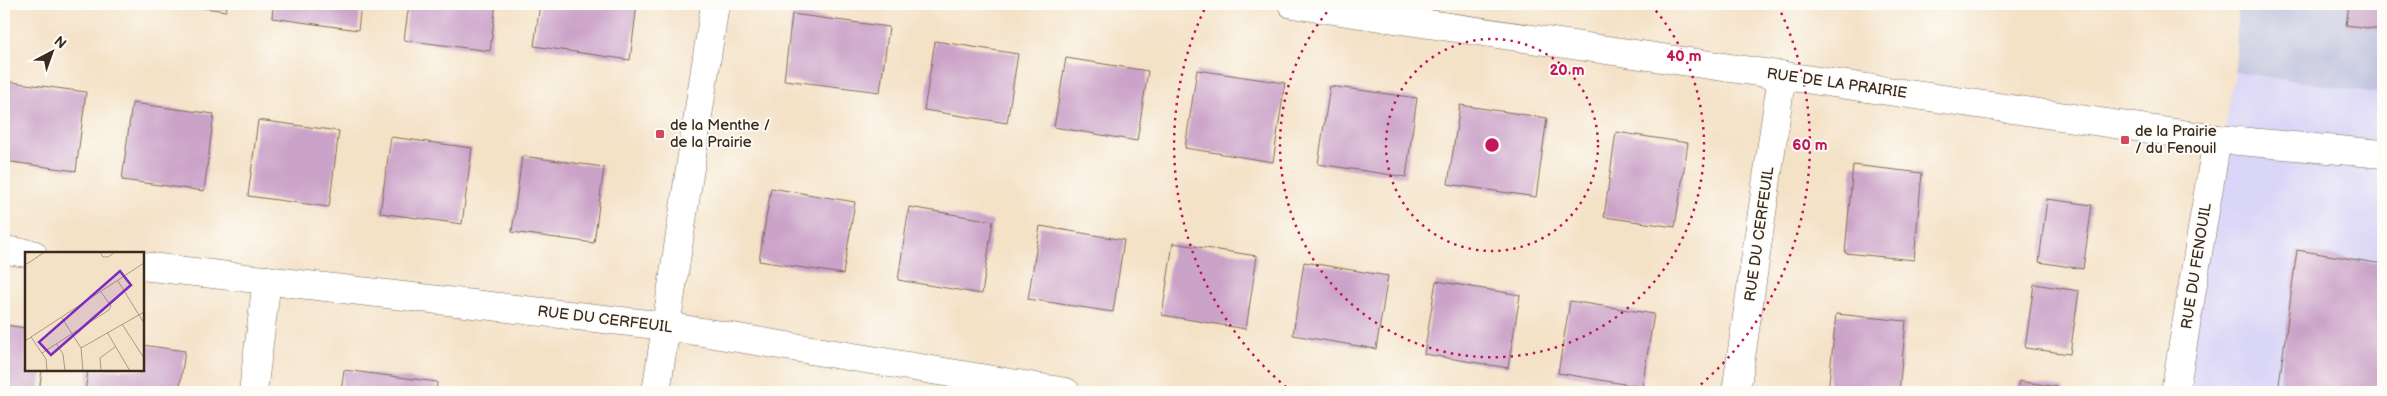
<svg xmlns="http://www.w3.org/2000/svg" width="2387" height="396" viewBox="0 0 2387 396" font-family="'Balsamiq Sans',sans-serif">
	<rect width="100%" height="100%" fill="#fdfcf7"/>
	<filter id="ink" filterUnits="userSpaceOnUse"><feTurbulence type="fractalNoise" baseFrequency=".02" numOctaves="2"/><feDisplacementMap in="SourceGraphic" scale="10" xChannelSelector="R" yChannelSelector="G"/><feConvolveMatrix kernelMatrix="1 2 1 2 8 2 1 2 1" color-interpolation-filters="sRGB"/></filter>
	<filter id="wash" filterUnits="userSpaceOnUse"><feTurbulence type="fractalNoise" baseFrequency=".0096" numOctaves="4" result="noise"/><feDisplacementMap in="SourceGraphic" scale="20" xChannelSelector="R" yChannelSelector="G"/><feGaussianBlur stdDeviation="1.12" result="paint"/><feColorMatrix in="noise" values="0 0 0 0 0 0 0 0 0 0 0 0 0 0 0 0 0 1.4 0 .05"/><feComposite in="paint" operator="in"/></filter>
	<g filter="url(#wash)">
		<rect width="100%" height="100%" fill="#f4e2c7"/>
		<path fill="#dad6f7" d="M2235 72 2383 94V392H2178Z"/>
		<path fill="#c0c2dd" d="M2238 4H2383V94L2235 72Z"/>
		<g id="blocks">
			<g fill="#cba2c8">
				<path d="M176 4H227L226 11Z"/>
				<path d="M273 4H361L358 30 272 18Z"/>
				<path d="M409 4H496L490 51 404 40Z"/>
				<path d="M540 4H637L630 60 534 46Z"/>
				<path d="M2349 4H2383V30L2346 25Z"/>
				<path d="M792 14 889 27 880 92 784 80Z"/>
				<path d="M935 41 1018 54 1007 123 924 110Z"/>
				<path d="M1066 58 1148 71 1137 141 1054 127Z"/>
				<path d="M1197 70 1285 83 1273 162 1185 148Z"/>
				<path d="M4 81 86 92 76 171 4 161Z"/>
				<path d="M1330 86 1417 98 1406 177 1318 164Z"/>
				<path d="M132 103 214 114 204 191 122 180Z"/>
				<path d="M1460 105 1547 118 1536 197 1448 184Z"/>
				<path d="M258 120 339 131 329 207 248 196Z"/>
				<path d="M1616 132 1688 143 1675 227 1604 217Z"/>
				<path d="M391 137 472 148 462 224 380 213Z"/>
				<path d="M522 156 604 167 594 243 512 232Z"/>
				<path d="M1853 165 1922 173 1914 260 1845 253Z"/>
				<path d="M771 188 855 202 843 274 759 261Z"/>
				<path d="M2047 199 2092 205 2083 269 2039 262Z"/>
				<path d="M909 207 993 221 982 294 898 280Z"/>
				<path d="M1040 226 1124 240 1113 312 1028 299Z"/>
				<path d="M1173 243 1257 256 1246 329 1162 315Z"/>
				<path d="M2297 250 2383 264V392H2278Z"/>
				<path d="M1304 262 1388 276 1376 349 1293 335Z"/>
				<path d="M1436 281 1520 295 1508 368 1424 354Z"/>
				<path d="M2034 284 2079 291 2070 354 2025 348Z"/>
				<path d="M1570 301 1654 314 1642 387 1558 373Z"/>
				<path d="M1836 314 1906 321 1899 392H1828Z"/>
				<path d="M4 325 26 328V370H42L39 392H4Z"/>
				<path d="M142 345 185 351 179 392H85L88 370H142Z"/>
				<path d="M344 370 437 382 436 392H341Z"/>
				<path d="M2019 381 2064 388 2063 392H2017Z"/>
			</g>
		</g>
	</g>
	<g filter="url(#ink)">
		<use href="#blocks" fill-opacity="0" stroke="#7c6a59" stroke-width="1"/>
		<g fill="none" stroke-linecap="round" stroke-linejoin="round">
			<g stroke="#7c6a59" stroke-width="29">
				<g id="minor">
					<path d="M1292 4 2217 139 2383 154"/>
					<path d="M4 250 33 254"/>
					<path d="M142 266 665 326 1066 392"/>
					<path d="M253 392 267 280"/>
					<path d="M656 392 715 4"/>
					<path d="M1736 392 1782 75"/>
					<path d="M2175 392 2217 139"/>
				</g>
			</g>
			<use href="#minor" stroke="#fff" stroke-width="28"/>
		</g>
	</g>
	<g fill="none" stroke="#c2185b" stroke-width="2.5" stroke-dasharray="2.5 5">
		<circle cx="1492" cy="145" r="106"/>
		<path d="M1651 5A212 212 0 1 1 1333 5"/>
		<path d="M1292 392A318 318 0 0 1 1206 6M1778 6A318 318 0 0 1 1692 392"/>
	</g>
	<g fill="#d1495b" stroke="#fdfcf7" stroke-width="2">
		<rect x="655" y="129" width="10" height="10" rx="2.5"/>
		<rect x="2120" y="135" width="10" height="10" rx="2.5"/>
	</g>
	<g text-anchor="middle" stroke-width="4" stroke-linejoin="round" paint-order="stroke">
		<g font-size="15" fill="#3b2a1e" stroke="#fdfcf7">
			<text transform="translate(1837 83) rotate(8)" y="5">RUE DE LA PRAIRIE</text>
			<text transform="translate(1759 234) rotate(-82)" y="5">RUE DU CERFEUIL</text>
			<text transform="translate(2196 266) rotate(-81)" y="5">RUE DU FENOUIL</text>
			<text transform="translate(605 319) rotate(7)" y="5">RUE DU CERFEUIL</text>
		</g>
		<g font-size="15" fill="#3b2a1e" stroke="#fdfcf7" text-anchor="start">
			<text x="670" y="130">de la Menthe /<tspan x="670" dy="17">de la Prairie</tspan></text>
			<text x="2135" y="136">de la Prairie<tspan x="2135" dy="17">/ du Fenouil</tspan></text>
		</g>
	</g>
	<g transform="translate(25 252)">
		<rect width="119" height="119" fill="#f4e2c7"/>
		<path fill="none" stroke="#aa9883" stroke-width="1" d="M75 0 78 5H83L90 0M0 13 20 0M93 29 119 71M37 66 56 96 58 119M97 72 119 106M82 80 105 119M6 85 21 107 22 119M0 89 119 11M31 91 38 102 40 119M56 96 119 60M17 101 84 58 86 54 76 40M76 119 75 106 90 95"/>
		<path fill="#7b2cbf" fill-opacity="0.15" stroke="#7b2cbf" stroke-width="2.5" d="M95 19 106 33 26 103 14 90Z"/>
		<rect width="119" height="119" fill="none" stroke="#3b2a1e" stroke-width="2.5"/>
	</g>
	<circle cx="1492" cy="145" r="8" fill="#c2185b" stroke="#fdfcf7" stroke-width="2.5"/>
	<g font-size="15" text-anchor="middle" font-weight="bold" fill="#c2185b" stroke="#fdfcf7" stroke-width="4" stroke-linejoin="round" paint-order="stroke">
		<text x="1684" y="61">40 m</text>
		<text x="1567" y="75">20 m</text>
		<text x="1810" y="150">60 m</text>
	</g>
	<rect width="2387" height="396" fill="none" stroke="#fdfcf7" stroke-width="20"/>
	<g transform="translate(52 52) rotate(41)" stroke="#fdfcf7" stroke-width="4" paint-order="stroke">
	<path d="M0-4L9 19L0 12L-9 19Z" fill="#3b2a1e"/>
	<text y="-8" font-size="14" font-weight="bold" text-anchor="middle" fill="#3b2a1e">N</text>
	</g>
</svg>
